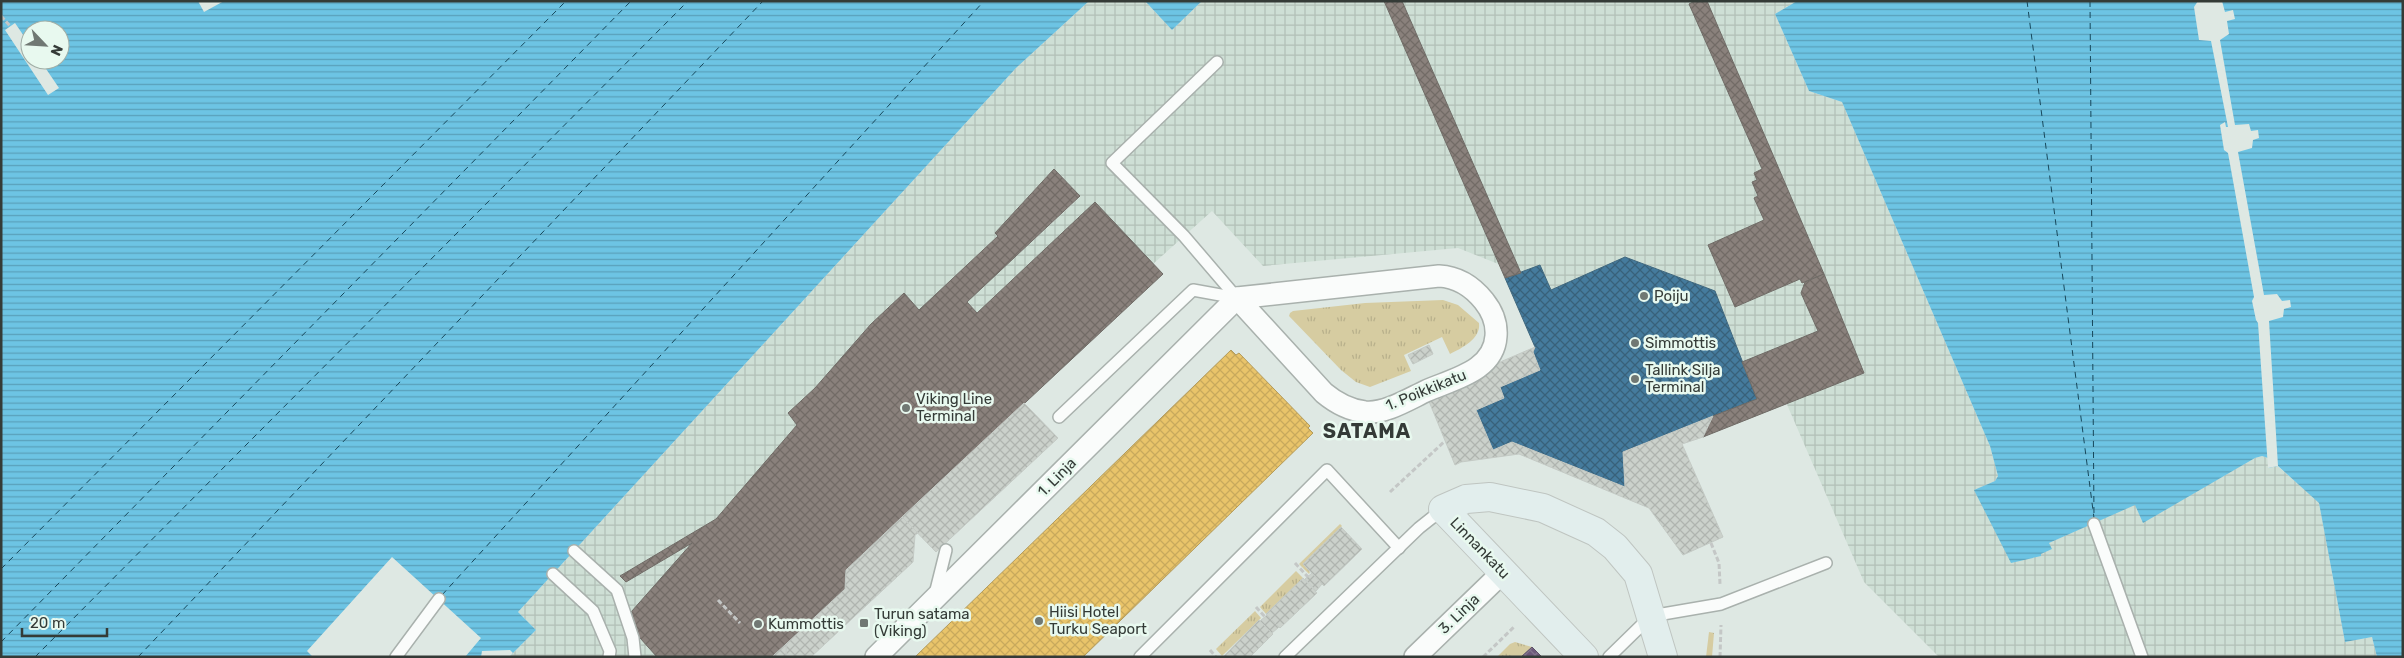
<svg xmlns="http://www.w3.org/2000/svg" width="2404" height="658" viewBox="0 0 2404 658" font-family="Rubik,sans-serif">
	<defs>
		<pattern id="industrial-grid" width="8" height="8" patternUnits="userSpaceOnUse" patternTransform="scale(1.25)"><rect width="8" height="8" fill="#cedfd5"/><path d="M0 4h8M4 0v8" fill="none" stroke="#b2c0b7"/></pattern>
		<pattern id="grass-tufts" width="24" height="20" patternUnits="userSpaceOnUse" patternTransform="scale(1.25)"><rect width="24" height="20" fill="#d6cca1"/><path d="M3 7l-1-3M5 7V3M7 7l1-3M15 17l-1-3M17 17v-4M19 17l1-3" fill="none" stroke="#b8b08b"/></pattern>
		<pattern id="water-rules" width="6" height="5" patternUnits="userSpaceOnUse" patternTransform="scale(1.25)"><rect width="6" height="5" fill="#6dc4e4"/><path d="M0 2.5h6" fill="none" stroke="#5aa0ba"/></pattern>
		<pattern id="homes-cross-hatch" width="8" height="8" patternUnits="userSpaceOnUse" patternTransform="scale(1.25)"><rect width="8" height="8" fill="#e9c46a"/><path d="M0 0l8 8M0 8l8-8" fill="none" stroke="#c8a95c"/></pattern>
		<pattern id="offices-cross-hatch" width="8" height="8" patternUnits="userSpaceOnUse" patternTransform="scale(1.25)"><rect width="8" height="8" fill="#6d597a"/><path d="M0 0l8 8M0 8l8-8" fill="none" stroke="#82748c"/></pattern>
		<pattern id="public-cross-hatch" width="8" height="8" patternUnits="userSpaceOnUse" patternTransform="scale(1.25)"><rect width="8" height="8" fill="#457b9d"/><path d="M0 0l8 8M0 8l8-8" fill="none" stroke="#38617a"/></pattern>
		<pattern id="industry-cross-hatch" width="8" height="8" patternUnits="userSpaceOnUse" patternTransform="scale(1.25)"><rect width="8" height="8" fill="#8a817c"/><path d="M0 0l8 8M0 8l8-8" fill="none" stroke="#726b66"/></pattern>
		<pattern id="building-cross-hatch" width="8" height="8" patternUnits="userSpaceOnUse" patternTransform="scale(1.25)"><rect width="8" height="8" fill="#cbd1cb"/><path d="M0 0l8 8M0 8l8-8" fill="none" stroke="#afb4af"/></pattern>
	</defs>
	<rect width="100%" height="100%" fill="#dee8e3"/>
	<path fill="url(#industrial-grid)" d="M1089 1H1145L1172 30 1202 1H1797L1775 14 1809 91 1842 102 1990 446 1998 476 1995 481 1975 490 2041 554 2049 543 2135 504 2143 522 2255 458 2262 456 2268 458 2319 502 2345 642 2372 637 2377 657H1939L1864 582 1782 393 1744 365 1715 291 1626 257 1551 290 1521 273 1458 248 1263 266 1212 211 1153 264 1095 203 977 313 967 302 1080 197 1054 169 995 233 998 236 919 310 904 293 871 324 815 388 788 413 797 425 716 519 620 576 626 582 692 543 657 657H509L536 630 518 612 1016 68Z"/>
	<g fill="url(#grass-tufts)">
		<path d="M1443 300 1458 305 1479 323C1481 339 1462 348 1450 354L1442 337 1404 355 1411 371 1370 387 1356 382 1341 370 1289 316 1290 313 1293 311 1365 303Z"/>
		<path d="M1340 524 1342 526 1303 564 1310 572 1309 574 1299 564Z"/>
		<path d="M1296 571 1303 578 1266 614 1260 607Z"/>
		<path d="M1255 611 1261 618 1222 656 1216 649Z"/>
		<path d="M1709 632 1714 633 1712 657H1706Z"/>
		<path d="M1515 642 1532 647 1521 657H1497L1510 644Z"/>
	</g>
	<g fill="url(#water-rules)" fill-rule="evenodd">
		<path d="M1 1H1089L1016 68 518 612 536 630 509 657H465L481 638 392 557 307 651 313 657H1ZM30 30H60V60H30Z"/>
		<path d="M1145 1H1202L1172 30Z"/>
		<path d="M1797 1H2403V657H2377L2372 637 2345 642 2319 503 2278 466 2268 468V458L2262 456 2255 458 2143 523 2135 505 2049 543 2052 549 2041 554V556L2011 563 1974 490 1995 481 1998 476 1990 446 1842 102 1809 91 1775 14Z"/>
	</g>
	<g fill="#dee8e3">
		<path d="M198 1H224L204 12Z"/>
		<path d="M2198 1H2222L2225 12 2233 10 2235 19 2227 21 2229 34 2220 40 2235 125 2249 124 2251 131 2258 130 2259 138 2253 140 2252 148 2238 152 2264 295 2277 294 2282 301 2290 300 2291 307 2284 309 2283 317 2269 321 2278 466 2268 468 2258 323 2256 320 2252 301 2254 297 2228 153 2224 150 2220 125 2225 122 2226 127H2228L2211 41 2199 40 2194 7Z"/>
		<path d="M15 23 30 45V60H40L59 88 48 95 5 30Z"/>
		<path d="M510 650 513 653 509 657H481L482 651Z"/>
	</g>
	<path fill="url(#homes-cross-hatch)" stroke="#b39b5b" d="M1231 350 1236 355 1239 353 1310 426 1308 428 1313 433 1083 657H915Z"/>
	<path fill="url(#offices-cross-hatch)" stroke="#5c5066" d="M1532 647 1542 657H1521Z"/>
	<path fill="url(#public-cross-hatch)" stroke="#40687e" d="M1625 257 1715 291 1757 399 1623 452 1625 487 1512 442 1493 450 1476 410 1504 398 1500 387 1540 370 1533 352 1535 347 1505 278 1540 265 1551 290Z"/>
	<g fill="url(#industry-cross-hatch)" stroke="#706c67">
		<path d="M1384 1H1402L1521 273 1505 278Z"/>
		<path d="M1695 1H1707L1824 274 1802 283 1800 279 1735 307 1708 245 1764 220 1754 198 1758 196 1752 182 1757 180 1754 173 1762 169 1689 4Z"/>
		<path d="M1054 169 1080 196 967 302 977 313 1095 202 1163 274 846 570 845 589 772 657H657L624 620 692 543 626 582 620 576 716 519 797 425 788 413 815 388 871 324 904 293 919 310 998 236 995 233Z"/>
		<path d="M1824 274 1864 373 1703 437 1713 416 1757 399 1742 362 1818 331 1801 293 1805 282Z"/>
	</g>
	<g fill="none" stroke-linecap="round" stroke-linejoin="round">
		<g stroke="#17485c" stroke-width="1" stroke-dasharray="6 5" stroke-linecap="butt">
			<path d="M2027 1 2094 518"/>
			<path d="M2090 1 2094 518"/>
			<path d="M1 569 566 1"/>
			<path d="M442 595 984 1"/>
			<path d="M1 642 631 1"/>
			<path d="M35 657 688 1"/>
			<path d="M138 657 763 1"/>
		</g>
	</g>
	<g fill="url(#building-cross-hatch)" stroke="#c4cac5">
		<path d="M1429 345 1433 354 1413 364 1408 355Z"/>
		<path d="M1535 347 1533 352 1540 370 1500 387 1504 398 1476 410 1493 450 1512 442 1625 487 1623 452 1713 416 1703 437 1682 444 1723 537 1683 555 1649 508 1519 454 1461 462 1455 465 1426 394Z"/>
		<path d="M1024 403 1058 438 936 552 902 517Z"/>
		<path d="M902 517 918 533 915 535 913 562 811 657H786V644L845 589 846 570Z"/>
		<path d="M1341 527 1362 549 1324 586 1303 564Z"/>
		<path d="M1312 573 1322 584 1316 591 1305 579Z"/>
		<path d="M1303 578 1317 593 1280 628 1266 614Z"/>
		<path d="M1267 615 1279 627 1272 633 1260 621Z"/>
		<path d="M1259 620 1273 634 1250 657H1223Z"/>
		<path d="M786 644V657H772L774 655Z"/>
	</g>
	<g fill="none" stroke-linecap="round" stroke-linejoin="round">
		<g stroke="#a9b1ad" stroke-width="14">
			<g id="lane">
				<path d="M1217 62 1112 163 1184 236 1237 298"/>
				<path d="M1059 417 1193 290 1237 298"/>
				<path d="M2094 524 2142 657"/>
				<path d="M574 551 617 590 633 638 635 657"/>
				<path d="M553 574 593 611 610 651 609 657"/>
				<path d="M935 594 946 550"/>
				<path d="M396 657 439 599"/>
				<path d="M1140 657 1327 470 1399 548"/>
				<path d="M1285 657 1419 528 1443 509"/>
				<path d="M1609 657 1651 616 1721 604 1826 563"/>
			</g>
		</g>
		<g stroke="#a9b1ad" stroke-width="24">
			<g id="street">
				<path d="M1439 276C1458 277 1472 286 1484 301 1492 311 1497 323 1496 336 1494 371 1453 379 1426 391 1409 399 1385 414 1365 412 1349 410 1336 403 1324 393L1237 298Z"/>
				<path d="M876 657 1237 298"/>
				<path d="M1415 657 1503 572"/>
			</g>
		</g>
		<g stroke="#bfc5c1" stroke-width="30">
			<path id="primary" d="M1584 657 1443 509 1466 499 1490 497 1543 508 1596 532 1615 547 1638 574 1663 657"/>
		</g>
		<g stroke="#c4c7c6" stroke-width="3" stroke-dasharray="5 2.5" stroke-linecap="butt">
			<path d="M1 16 10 26"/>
			<path d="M1390 492 1445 441"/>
			<path d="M1711 543 1719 563 1720 584"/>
			<path d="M1295 563 1308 577"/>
			<path d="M718 600 740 623"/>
			<path d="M1256 607 1265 617"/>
			<path d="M1210 650 1216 657"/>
			<path d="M1483 657 1515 626"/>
			<path d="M1720 657 1721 625"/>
		</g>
		<use href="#lane" stroke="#fafcfb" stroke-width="11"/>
		<use href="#street" stroke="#fafcfb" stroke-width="21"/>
		<use href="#primary" stroke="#e2eeed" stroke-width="28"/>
	</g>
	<g fill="#707873" stroke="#e8f9ef" stroke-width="2">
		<circle cx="1644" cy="296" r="5"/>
		<circle cx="1635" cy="343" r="5"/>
		<circle cx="1635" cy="379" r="5"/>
		<circle cx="906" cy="408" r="5"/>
		<circle cx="1039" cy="621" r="5"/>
		<rect x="859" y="618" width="10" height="10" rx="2.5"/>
		<circle cx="758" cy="624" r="5"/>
	</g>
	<g text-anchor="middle" stroke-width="5" stroke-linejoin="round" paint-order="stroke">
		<g font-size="15" fill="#343b37" stroke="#e8f9ef" text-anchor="start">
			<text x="1654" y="301">Poiju</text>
			<text x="1645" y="348">Simmottis</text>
			<text x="1645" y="375">Tallink Silja<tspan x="1645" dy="17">Terminal</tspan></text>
			<text x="916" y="404">Viking Line<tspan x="916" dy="17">Terminal</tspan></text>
			<text x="1049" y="617">Hiisi Hotel<tspan x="1049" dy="17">Turku Seaport</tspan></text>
			<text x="874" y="619">Turun satama<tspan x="874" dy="17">(Viking)</tspan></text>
			<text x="768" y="629">Kummottis</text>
		</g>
		<g font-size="15" fill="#343b37" stroke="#e8f9ef">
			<text transform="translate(1426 390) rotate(-22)" y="5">1. Poikkikatu</text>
			<text transform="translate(1057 477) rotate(-45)" y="5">1. Linja</text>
			<text transform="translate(1480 548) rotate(46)" y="5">Linnankatu</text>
			<text transform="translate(1459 614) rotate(-44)" y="5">3. Linja</text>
		</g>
		<g font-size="20" font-weight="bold" letter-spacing="1" fill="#343b37" stroke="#e8f9ef">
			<text x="1367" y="438">SATAMA</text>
		</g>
	</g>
	<rect width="2404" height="658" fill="none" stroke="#343b37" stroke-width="5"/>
	<g transform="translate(45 45) rotate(115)"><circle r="24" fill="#e8f9ef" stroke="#a0ada5"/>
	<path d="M0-4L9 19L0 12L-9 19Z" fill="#707873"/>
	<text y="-8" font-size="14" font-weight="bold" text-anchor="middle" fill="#343b37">N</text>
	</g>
	<path d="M22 628v8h85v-8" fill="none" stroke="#343b37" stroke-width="2.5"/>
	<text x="30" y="628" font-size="15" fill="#343b37" stroke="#e8f9ef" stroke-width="4" paint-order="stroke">20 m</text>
</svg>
